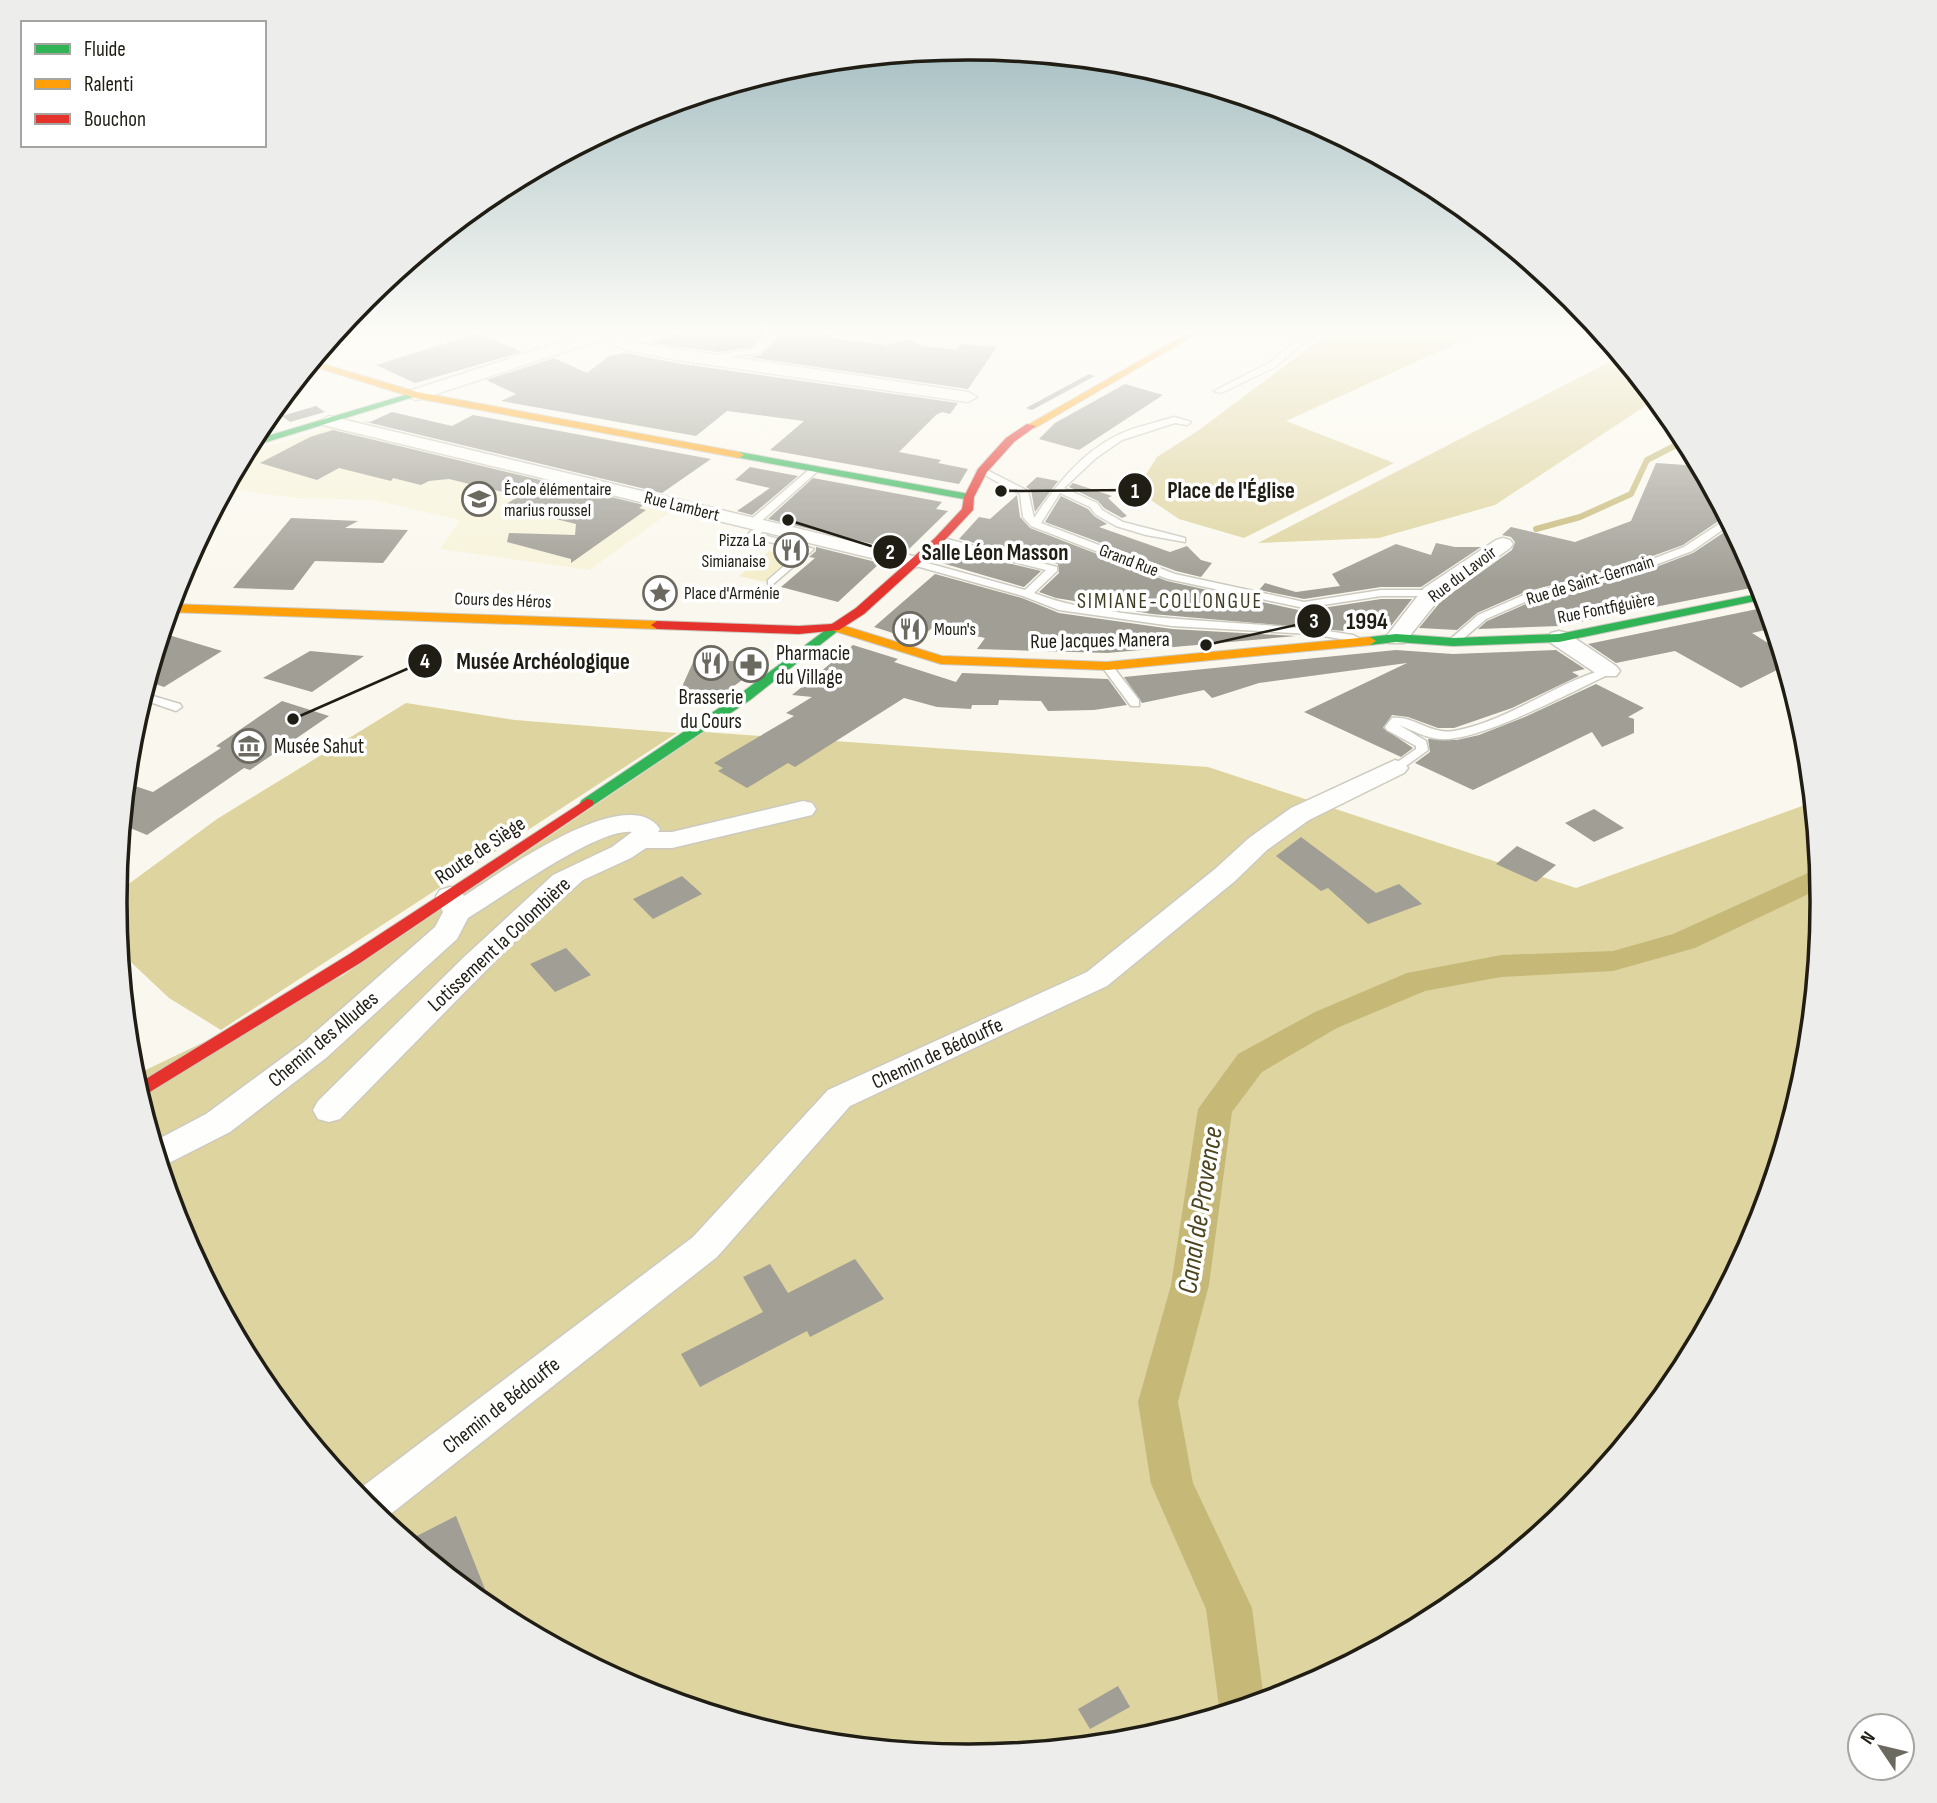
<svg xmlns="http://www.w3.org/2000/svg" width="1937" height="1803" viewBox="0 0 1937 1803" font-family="'Sofia Sans Condensed',sans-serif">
	<rect width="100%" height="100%" fill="#faf8ee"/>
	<path fill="#f7f3da" d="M329 428 672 511 589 570 440 549 460 520 374 500 295 498 238 490 230 480 245 453Z"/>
	<path fill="#f4eecb" d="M769 551 795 556 765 582 739 576Z"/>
	<g fill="#ded49f">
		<path d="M1333 330H1486L1286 421 1394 463 1244 538 1179 519 1136 490 1157 457 1199 430Z"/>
		<path d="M1621 356 1656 399 1495 505 1379 538 1258 543Z"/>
		<path d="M406 703 515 720 677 733 221 1030 169 998 119 951 115 894 217 819Z"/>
		<path d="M704 732 1208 767 1576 888 1813 802 1823 902 1806 1069 1758 1229 1679 1376 1572 1506 1443 1612 1295 1691 1135 1739 969 1756 801 1739 641 1691 494 1612 364 1505 258 1376 179 1228 133 1076 342 976Z"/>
	</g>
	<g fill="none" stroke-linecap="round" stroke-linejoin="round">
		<path stroke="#c6b978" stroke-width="6" d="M1536 529 1580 517 1631 494 1647 460 1686 440"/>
		<path fill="#c6b978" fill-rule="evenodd" d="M1819 868 1821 888 1695 948 1613 971 1501 977 1425 991 1337 1028 1262 1072 1232 1112 1209 1285 1178 1402 1193 1483 1252 1608 1264 1700 1220 1714 1206 1609 1151 1484 1138 1402 1171 1285 1198 1109 1238 1054 1315 1012 1407 973 1501 955 1613 951 1673 934Z"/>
	</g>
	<g fill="#a09e95">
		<path d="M686 330H769L752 347 718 352 652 343Z"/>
		<path d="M785 330H837L829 338 888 345 909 339 922 346 957 350 961 344 997 347 968 389 749 357 761 355Z"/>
		<path d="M479 333 522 352 415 383 376 365Z"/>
		<path d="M626 353 676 363 958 403 950 414 942 412 936 415 899 452 941 460 938 463 968 469 959 484 770 450 804 421 727 411 696 436 501 401 516 394 486 380 554 358 587 373 609 356Z"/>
		<path d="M1089 374 1095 376 1032 410 1026 408Z"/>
		<path d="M1125 384 1163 395 1079 450 1039 439 1055 423Z"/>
		<path d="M316 406 325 412 290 422 282 416Z"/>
		<path d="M392 412 452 426 473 415 711 459 662 493 362 421 370 422Z"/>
		<path d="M333 430 644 505 639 508 646 510 571 563V559L507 542 509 533 575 535 576 524 503 506 519 496 449 479 429 481 421 485 393 478 391 481 339 468 317 480 260 463 310 437Z"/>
		<path d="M1656 463 1700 466 1726 516 1683 545 1625 566 1525 592 1477 613 1457 630 1419 628 1442 600 1512 550 1515 542 1511 537 1502 535 1511 527 1575 542 1631 521Z"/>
		<path d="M750 467 798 476 752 515 737 511 770 488 735 480Z"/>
		<path d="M1037 477 1058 481 1035 512 1031 490 1026 487Z"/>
		<path d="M813 478 942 502 936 509 948 511 906 552 768 519Z"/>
		<path d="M1073 483 1112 496 1108 498 1127 516 1122 518 1104 508 1098 501 1069 487Z"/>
		<path d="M1017 495 1020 517 1030 528 1167 581 1303 611 1381 599H1412L1390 627 1345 631 1152 614 1056 598 1039 592 1059 573 1058 564 959 539 979 517 990 519Z"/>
		<path d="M1061 496 1088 509 1094 516 1107 524 1099 527 1170 552 1187 546 1201 560 1212 563 1201 577 1176 571 1045 522Z"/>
		<path d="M291 518 358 521 345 528 408 530 383 563 315 561 293 590 233 588Z"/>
		<path d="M1732 527 1761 586 1559 626 1478 629 1487 621 1535 600 1635 575 1693 553Z"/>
		<path d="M1436 543 1455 547H1481L1421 587H1381L1304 599 1259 590 1265 583 1296 592 1340 586 1332 574 1396 544 1431 555Z"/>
		<path d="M816 547 880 563 838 602 781 587 815 558 809 557 816 551Z"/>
		<path d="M950 549 1041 571 1024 587 935 561Z"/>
		<path d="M935 574 1022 598 1059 613 1172 629 1296 636 1107 653 977 649 985 638 933 627 918 641 874 627Z"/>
		<path d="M1767 607 1774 628 1752 633 1781 651 1785 666 1741 688 1675 651 1616 663 1588 644Z"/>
		<path d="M162 633 222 651 164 687 147 681Z"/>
		<path d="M853 645 898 659 894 662 956 682 962 673 1108 679 1127 705 1094 710 1048 711 1041 701 999 700 998 705H972L971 709 937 707 904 698 795 767 788 763 747 788 718 771 723 768 714 763 794 716 786 713 812 697 792 695Z"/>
		<path d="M1396 650 1453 654 1556 650 1585 669 1572 672 1579 676 1512 708 1454 728H1438L1408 717 1392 715 1383 728 1413 748 1401 757 1304 712 1407 663 1259 683 1212 698 1204 690 1142 703 1124 677Z"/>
		<path d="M310 651 364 656 312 692 263 678Z"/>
		<path d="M694 660 767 662 727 691 681 689Z"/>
		<path d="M1596 684 1644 708 1628 717 1634 719V733L1602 747 1592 732 1473 790 1415 763 1430 752 1428 739 1457 740 1479 735 1527 716Z"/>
		<path d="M282 701 329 716 250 770 244 768 147 835 123 825 126 783 153 792 221 748 216 746Z"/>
		<path d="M1594 809 1624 828 1594 842 1565 823Z"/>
		<path d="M1301 837 1376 893 1399 884 1422 904 1368 924 1328 888 1321 891 1276 856Z"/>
		<path d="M1517 846 1556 865 1536 882 1496 864Z"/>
		<path d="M682 876 702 894 653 919 633 899Z"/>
		<path d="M566 948 591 975 555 992 530 964Z"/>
		<path d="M855 1259 884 1299 810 1337 807 1331 700 1387 681 1354 763 1312 743 1277 770 1264 788 1293Z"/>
		<path d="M456 1516 494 1612 407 1541Z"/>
		<path d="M1118 1686 1130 1707 1090 1729 1078 1709Z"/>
	</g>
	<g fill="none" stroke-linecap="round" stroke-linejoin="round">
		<g stroke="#cccac0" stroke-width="3">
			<g id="lane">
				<path d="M773 330H782L759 353 705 360 701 358 753 349Z"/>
				<path d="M874 330H883L894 340 887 342Z"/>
				<path d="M1310 330H1319L1275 367 1221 393 1214 391 1269 363Z"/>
				<path d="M1174 417 1191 422 1187 425 1175 423 1122 440 1096 458 1064 488 1097 503 1102 510 1123 522 1185 538V542L1146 535 1116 526 1095 514 1090 507 1060 493 1041 523 1175 574 1304 602 1381 590H1432L1437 593 1432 596H1381L1304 608 1168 579 1031 526 1023 517 1020 494 977 471 985 469 1028 491 1034 518C1055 487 1081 453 1116 436 1133 427 1155 423 1174 417Z"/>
				<path d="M811 468 819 470 757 525H749V521Z"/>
				<path d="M1728 518 1731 524 1692 551 1634 573 1534 598 1486 619 1457 644 1453 645 1447 642 1478 615 1526 594 1626 569 1684 547Z"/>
				<path d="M764 522 769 525 760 534 814 549 772 585 768 584V580L802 550 749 537V533Z"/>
				<path d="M939 537 1057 567V571L1034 593C1063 605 1092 608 1123 613 1199 624 1277 622 1353 635L1359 638 1353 641 1311 634 1172 626 1059 610 1023 596 909 564V560L913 559 1025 590 1046 570 935 542 934 540Z"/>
				<path d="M1107 663 1111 664 1139 700V706H1131L1103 668 1101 666Z"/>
				<path d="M1608 668 1614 671 1612 673C1573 691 1479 742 1440 739 1425 738 1412 730 1399 725L1426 741 1428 750 1399 771H1391L1389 768 1416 749V746L1387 730 1385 727 1392 718C1413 715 1431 735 1454 731 1509 721 1555 683 1608 668Z"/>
				<path d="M143 693 180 704 182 707 176 711 141 699Z"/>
			</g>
		</g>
		<g stroke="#cccac0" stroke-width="3">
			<g id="street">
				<path d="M598 330H623L619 334 636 343 968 392 977 397 968 402 677 360 626 350 603 339 421 399 415 400 406 395 409 391Z"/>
				<path d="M329 416 913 556 920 558 923 562 920 566 913 568 323 425 320 421Z"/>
				<path d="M1503 538 1510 540 1513 544 1510 548 1440 598 1404 643H1388L1385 638 1424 588 1496 540Z"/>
				<path d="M1559 631 1567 633 1616 666 1620 671 1616 676H1600L1551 643 1548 638 1551 633Z"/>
				<path d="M1395 760 1404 763 1408 768 1404 773 1309 820 1267 850 1235 881 1107 986 850 1106 717 1257 383 1520 354 1493 693 1237 828 1090 1087 972 1215 869 1249 838 1291 808Z"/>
				<path d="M803 801 812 803 816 809 812 815 672 848H646L631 858 583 880 513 943 340 1119 329 1122 318 1119 313 1110 318 1101 463 958 553 875 612 847 632 832C599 827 501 898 468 918L457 939 326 1058 230 1132 161 1167 153 1142 206 1114 304 1042 435 927 443 912 436 896 440 890 450 887 460 890 464 896C499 874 627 780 660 829L658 832H672Z"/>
			</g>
		</g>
		<g stroke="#cccac0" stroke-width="2">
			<g id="fast">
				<path d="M412 393 420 395 247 448 251 441Z"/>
				<path d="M739 452 969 494 974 497 969 500 735 457V453Z"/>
				<path d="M1763 593 1765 599 1559 642 1453 646 1396 642 1370 645 1364 641 1370 637 1396 634 1453 638 1559 634Z"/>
				<path d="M835 623 839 624V630L750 700 592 806H582L580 803 582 800 740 694Z"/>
			</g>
		</g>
		<g stroke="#cccac0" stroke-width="2">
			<g id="slow">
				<path d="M1193 330H1203L1035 428 1026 426Z"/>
				<path d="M313 361 417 392 739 452 744 455 739 458 415 398 309 365Z"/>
				<path d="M170 604 657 621 663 625 657 629 169 612Z"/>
				<path d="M835 623 942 656 1107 662 1370 637 1376 641 1370 645 1107 670 941 664 831 630V624Z"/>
			</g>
		</g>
		<g stroke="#cccac0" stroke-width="2">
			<g id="jam">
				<path d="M1027 424 1036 426 1014 442 987 472 974 497 973 510 943 542 864 614 839 630 799 634 657 629 651 625 657 621 799 626 832 624 856 608 935 538 962 509 964 497 978 469 1006 438Z"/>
				<path d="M587 799 592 800 594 803 592 806 360 963 140 1098 136 1085 348 955Z"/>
			</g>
		</g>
		<use href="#lane" fill="#fefefc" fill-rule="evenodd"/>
		<use href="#street" fill="#fefefc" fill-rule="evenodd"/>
		<use href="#fast" fill="#30b455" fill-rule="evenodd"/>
		<use href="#slow" fill="#ff9f0a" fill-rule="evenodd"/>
		<use href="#jam" fill="#e5322d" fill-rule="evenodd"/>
	</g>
	<linearGradient id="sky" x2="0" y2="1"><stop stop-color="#9ab6bb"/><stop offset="0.57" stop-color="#fdfcf7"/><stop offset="1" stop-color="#fdfcf7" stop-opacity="0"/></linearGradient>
	<rect width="1937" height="582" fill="url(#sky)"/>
	<defs>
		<g id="school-ring" transform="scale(1.75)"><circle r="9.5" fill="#fff" stroke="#6c6a60" stroke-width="1.5"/><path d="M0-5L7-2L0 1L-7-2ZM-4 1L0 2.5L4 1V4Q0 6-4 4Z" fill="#6c6a60"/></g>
		<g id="restaurant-ring" transform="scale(1.75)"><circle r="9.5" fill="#fff" stroke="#6c6a60" stroke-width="1.5"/><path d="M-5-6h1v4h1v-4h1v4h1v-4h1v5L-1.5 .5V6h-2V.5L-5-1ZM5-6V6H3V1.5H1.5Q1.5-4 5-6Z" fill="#6c6a60"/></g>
		<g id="sight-ring" transform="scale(1.75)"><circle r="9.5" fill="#fff" stroke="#6c6a60" stroke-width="1.5"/><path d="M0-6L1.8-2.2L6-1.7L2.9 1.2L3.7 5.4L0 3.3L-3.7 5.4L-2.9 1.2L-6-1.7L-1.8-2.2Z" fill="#6c6a60"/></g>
		<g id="pharmacy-ring" transform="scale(1.75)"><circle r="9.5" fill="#fff" stroke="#6c6a60" stroke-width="1.5"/><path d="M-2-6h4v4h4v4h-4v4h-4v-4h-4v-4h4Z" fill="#6c6a60"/></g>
		<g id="museum-ring" transform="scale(1.75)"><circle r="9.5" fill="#fff" stroke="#6c6a60" stroke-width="1.5"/><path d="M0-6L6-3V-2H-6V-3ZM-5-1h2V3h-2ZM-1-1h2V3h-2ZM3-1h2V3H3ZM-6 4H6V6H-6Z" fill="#6c6a60"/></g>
	</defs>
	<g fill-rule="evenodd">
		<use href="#school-ring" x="479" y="499"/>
		<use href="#restaurant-ring" x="791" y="550"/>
		<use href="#sight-ring" x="660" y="593"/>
		<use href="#restaurant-ring" x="910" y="629"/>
		<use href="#restaurant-ring" x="711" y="663"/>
		<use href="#pharmacy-ring" x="751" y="665"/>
		<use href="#museum-ring" x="249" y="746"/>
	</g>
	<g text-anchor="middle" stroke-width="7" stroke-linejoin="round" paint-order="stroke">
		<g font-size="18" fill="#201e14" stroke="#fff" text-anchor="start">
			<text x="504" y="495">École élémentaire<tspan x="504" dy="21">marius roussel</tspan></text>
			<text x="766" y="546" text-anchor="end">Pizza La<tspan x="766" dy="21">Simianaise</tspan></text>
			<text x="684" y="599">Place d'Arménie</text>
			<text x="934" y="635">Moun's</text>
		</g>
		<g font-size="18" fill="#201e14" stroke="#fff">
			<text transform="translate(682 506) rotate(14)" y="6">Rue Lambert</text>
			<text transform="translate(1129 560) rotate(21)" y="6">Grand Rue</text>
			<text transform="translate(1462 574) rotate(-37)" y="6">Rue du Lavoir</text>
			<text transform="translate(1590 580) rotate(-17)" y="6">Rue de Saint-Germain</text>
			<text transform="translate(503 600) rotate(2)" y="6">Cours des Héros</text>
			<text transform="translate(1606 608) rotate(-11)" y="6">Rue Fontfiguière</text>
		</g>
		<g font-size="21" letter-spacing="2" fill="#413d25" stroke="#fff">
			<text x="1170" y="608">SIMIANE-COLLONGUE</text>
		</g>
		<g font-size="21" fill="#201e14" stroke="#fff">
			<text transform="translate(1100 640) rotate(-1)" y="7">Rue Jacques Manera</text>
			<text transform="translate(480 850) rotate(-34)" y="7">Route de Siège</text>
			<text transform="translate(499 944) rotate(-43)" y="7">Lotissement la Colombière</text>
			<text transform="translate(323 1039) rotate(-40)" y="7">Chemin des Alludes</text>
			<text transform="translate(937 1053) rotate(-25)" y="7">Chemin de Bédouffe</text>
			<text transform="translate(501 1405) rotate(-38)" y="7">Chemin de Bédouffe</text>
		</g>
		<g font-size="21" fill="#201e14" stroke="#fff" text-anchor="start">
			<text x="776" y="660">Pharmacie<tspan x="776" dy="24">du Village</tspan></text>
			<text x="711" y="704" text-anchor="middle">Brasserie<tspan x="711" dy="24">du Cours</tspan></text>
			<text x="274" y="753">Musée Sahut</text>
		</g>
		<g font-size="28" font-style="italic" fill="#4b441f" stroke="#fff">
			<text transform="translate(1199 1210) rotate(-81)" y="10">Canal de Provence</text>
		</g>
	</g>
	<path d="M0 0H1937V1803H0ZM968 60H969A841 841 0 0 1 1810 901V903A841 841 0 0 1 969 1744H968A841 841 0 0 1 127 903V901A841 841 0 0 1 968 60Z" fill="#ededec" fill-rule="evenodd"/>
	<path fill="none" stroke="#201e14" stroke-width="3.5" d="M968 60H969A841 841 0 0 1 1810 901V903A841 841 0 0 1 969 1744H968A841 841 0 0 1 127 903V901A841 841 0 0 1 968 60Z"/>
	<path fill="none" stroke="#201e14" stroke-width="2.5" d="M1001 491L1135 490M788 520L890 552M1206 645L1314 621M293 719L425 661"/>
	<g fill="#201e14" stroke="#fff" stroke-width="2.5">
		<circle cx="1001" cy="491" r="7"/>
		<circle cx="788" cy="520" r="7"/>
		<circle cx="1206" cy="645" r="7"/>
		<circle cx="293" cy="719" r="7"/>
		<circle cx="1135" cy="490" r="18"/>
		<circle cx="890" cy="552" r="18"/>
		<circle cx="1314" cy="621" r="18"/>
		<circle cx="425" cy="661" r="18"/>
	</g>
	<g font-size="21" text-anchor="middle" font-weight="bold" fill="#fff">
		<text x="1135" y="498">1</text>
		<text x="890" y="559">2</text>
		<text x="1314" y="628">3</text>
		<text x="425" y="668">4</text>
	</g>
	<g font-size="23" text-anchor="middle" font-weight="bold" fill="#201e14" stroke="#fff" stroke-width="7" stroke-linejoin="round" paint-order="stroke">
		<text x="1231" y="498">Place de l'Église</text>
		<text x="995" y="560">Salle Léon Masson</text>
		<text x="1367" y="629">1994</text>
		<text x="543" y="669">Musée Archéologique</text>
	</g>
	<rect x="21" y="21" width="245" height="126" fill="#ffffff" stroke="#a6a5a1" stroke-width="2"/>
	<rect x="35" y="44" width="35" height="10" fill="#30b455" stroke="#a6a5a1" stroke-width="2"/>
	<text x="84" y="56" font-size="21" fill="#201e14">Fluide</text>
	<rect x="35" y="79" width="35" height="10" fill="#ff9f0a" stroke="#a6a5a1" stroke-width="2"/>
	<text x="84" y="91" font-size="21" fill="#201e14">Ralenti</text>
	<rect x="35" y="114" width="35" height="10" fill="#e5322d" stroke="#a6a5a1" stroke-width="2"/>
	<text x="84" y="126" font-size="21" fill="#201e14">Bouchon</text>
	<g transform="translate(1881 1747) rotate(305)"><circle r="33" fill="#ffffff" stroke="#a6a5a1" stroke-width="2"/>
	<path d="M0-5L12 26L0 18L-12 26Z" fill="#6c6a60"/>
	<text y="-10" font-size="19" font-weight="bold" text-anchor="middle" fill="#201e14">N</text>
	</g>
</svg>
